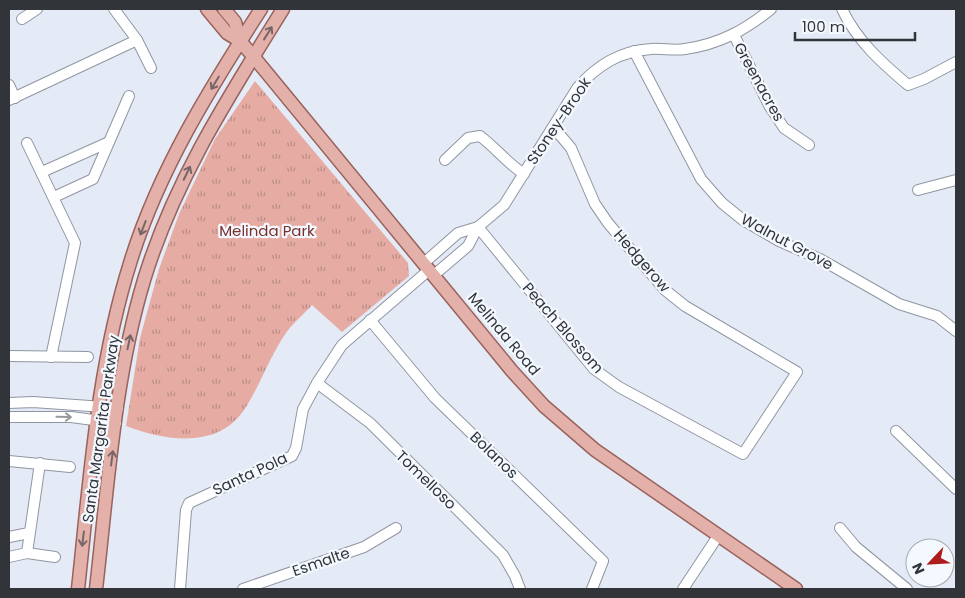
<svg xmlns="http://www.w3.org/2000/svg" width="965" height="598" viewBox="0 0 965 598" font-family="Poppins,sans-serif">
	<defs>
		<pattern id="park-tufts" width="24" height="20" patternUnits="userSpaceOnUse" patternTransform="scale(1.25)"><rect width="24" height="20" fill="#e6aca4"/><path d="M3 7l-1-3M5 7V3M7 7l1-3M15 17l-1-3M17 17v-4M19 17l1-3" fill="none" stroke="#bb8d87"/></pattern>
	</defs>
	<rect width="100%" height="100%" fill="#e4ebf6"/>
	<path fill="url(#park-tufts)" d="M255 81 408 263 409 276 342 332 312 305C304 314 293 323 286 333 270 356 261 383 246 407 220 450 165 441 126 426L140 338 159 269 179 214 215 139Z"/>
	<g fill="none" stroke-linecap="round" stroke-linejoin="round">
		<g stroke="#9096a1" stroke-width="12">
			<g id="minor">
				<path d="M114 9 137 40 151 68"/>
				<path d="M842 9C857 41 882 63 908 85L924 79 956 62"/>
				<path d="M22 19 37 9"/>
				<path d="M734 35 770 107 784 128 809 145"/>
				<path d="M634 51 701 179 722 203 743 220 779 241 820 259 899 304 937 316 956 331"/>
				<path d="M9 85 15 98"/>
				<path d="M9 100 137 40"/>
				<path d="M27 143 75 243 51 357"/>
				<path d="M445 160 468 138 480 136C496 148 507 163 524 174"/>
				<path d="M42 172 109 142"/>
				<path d="M918 190 956 180"/>
				<path d="M54 197 93 179 129 96"/>
				<path d="M478 227 594 369 619 387 743 454 797 372 685 306 665 290 608 223 595 204 571 148 560 135 551 130"/>
				<path d="M424 263 458 233 478 227"/>
				<path d="M434 275 468 246 478 227 504 205 578 87C598 65 620 51 651 49 662 48 674 51 685 49 720 44 745 30 771 9"/>
				<path d="M370 320 435 398 603 561 592 589"/>
				<path d="M9 356 88 357"/>
				<path d="M317 383 370 423 503 555 515 576 520 589"/>
				<path d="M9 403 33 402 118 408"/>
				<path d="M9 417H71L116 423"/>
				<path d="M896 431 956 489"/>
				<path d="M9 461 70 467"/>
				<path d="M840 528 856 547 907 589"/>
				<path d="M9 537 29 533"/>
				<path d="M27 553 40 463"/>
				<path d="M9 557 27 553 55 557"/>
				<path d="M180 589 186 510 189 503 292 456 296 448 303 409 317 383 342 345 429 270"/>
				<path d="M243 589 364 547 396 528"/>
				<path d="M683 589 718 536"/>
			</g>
		</g>
		<g stroke="#99625d" stroke-width="15">
			<g id="major">
				<path d="M207 9 227 33 240 41 253 56 512 371 544 406 595 450 796 589"/>
				<path d="M224 9 235 22 240 41"/>
				<path d="M78 589C90 479 97 367 131 260 159 170 210 88 261 9"/>
				<path d="M96 589C108 486 114 380 144 280 174 181 229 96 283 9"/>
			</g>
		</g>
		<use href="#minor" stroke="#fff" stroke-width="10"/>
		<use href="#major" stroke="#e3b0aa" stroke-width="12"/>
	</g>
	<defs><path id="oneway-shaft" d="M-6 0H5M1.5-3L5.5 0L1.5 3" fill="none" stroke-width="1.6" stroke-linecap="round" stroke-linejoin="round" transform="scale(1.25)"/></defs>
	<g stroke="#786666">
		<use href="#oneway-shaft" transform="translate(268 33) rotate(-58)"/>
		<use href="#oneway-shaft" transform="translate(215 83) rotate(121)"/>
		<use href="#oneway-shaft" transform="translate(187 173) rotate(-64)"/>
		<use href="#oneway-shaft" transform="translate(143 228) rotate(111)"/>
		<use href="#oneway-shaft" transform="translate(129 342) rotate(-78)"/>
		<use href="#oneway-shaft" transform="translate(112 458) rotate(-83)"/>
		<use href="#oneway-shaft" transform="translate(83 539) rotate(97)"/>
	</g>
	<use stroke="#989a9c" href="#oneway-shaft" transform="translate(64 417) rotate(1)"/>
	<g text-anchor="middle" stroke-width="4.5" stroke-linejoin="round" paint-order="stroke">
		<g font-size="15" fill="#313438" stroke="#f4f8ff">
			<text transform="translate(759 82) rotate(61)" y="5">Greenacres</text>
			<text transform="translate(559 121) rotate(-56)" y="5">Stoney-Brook</text>
			<text transform="translate(787 242) rotate(28)" y="5">Walnut Grove</text>
			<text transform="translate(642 261) rotate(49)" y="5">Hedgerow</text>
			<text transform="translate(563 328) rotate(49)" y="5">Peach Blossom</text>
			<text transform="translate(504 334) rotate(50)" y="5">Melinda Road</text>
			<text transform="translate(101 429) rotate(-82)" y="5">Santa Margarita Parkway</text>
			<text transform="translate(494 455) rotate(44)" y="5">Bolanos</text>
			<text transform="translate(250 474) rotate(-25)" y="5">Santa Pola</text>
			<text transform="translate(426 480) rotate(44)" y="5">Tomelloso</text>
			<text transform="translate(321 562) rotate(-19)" y="5">Esmalte</text>
		</g>
		<g font-size="15" fill="#78312b" stroke="#f4f8ff">
			<text x="267" y="236">Melinda Park</text>
		</g>
	</g>
	<rect width="965" height="598" fill="none" stroke="#313438" stroke-width="20"/>
	<g transform="translate(930 563) rotate(245)"><circle r="24" fill="#f4f8ff" stroke="#a6aaaf"/>
	<path d="M0-4L9 19L0 12L-9 19Z" fill="#ae1d1c"/>
	<text y="-8" font-size="14" font-weight="bold" text-anchor="middle" fill="#313438">N</text>
	</g>
	<path d="M795 32v8h120v-8" fill="none" stroke="#313438" stroke-width="2.5"/>
	<text x="802" y="32" font-size="15" fill="#313438" stroke="#f4f8ff" stroke-width="4" paint-order="stroke">100 m</text>
</svg>
